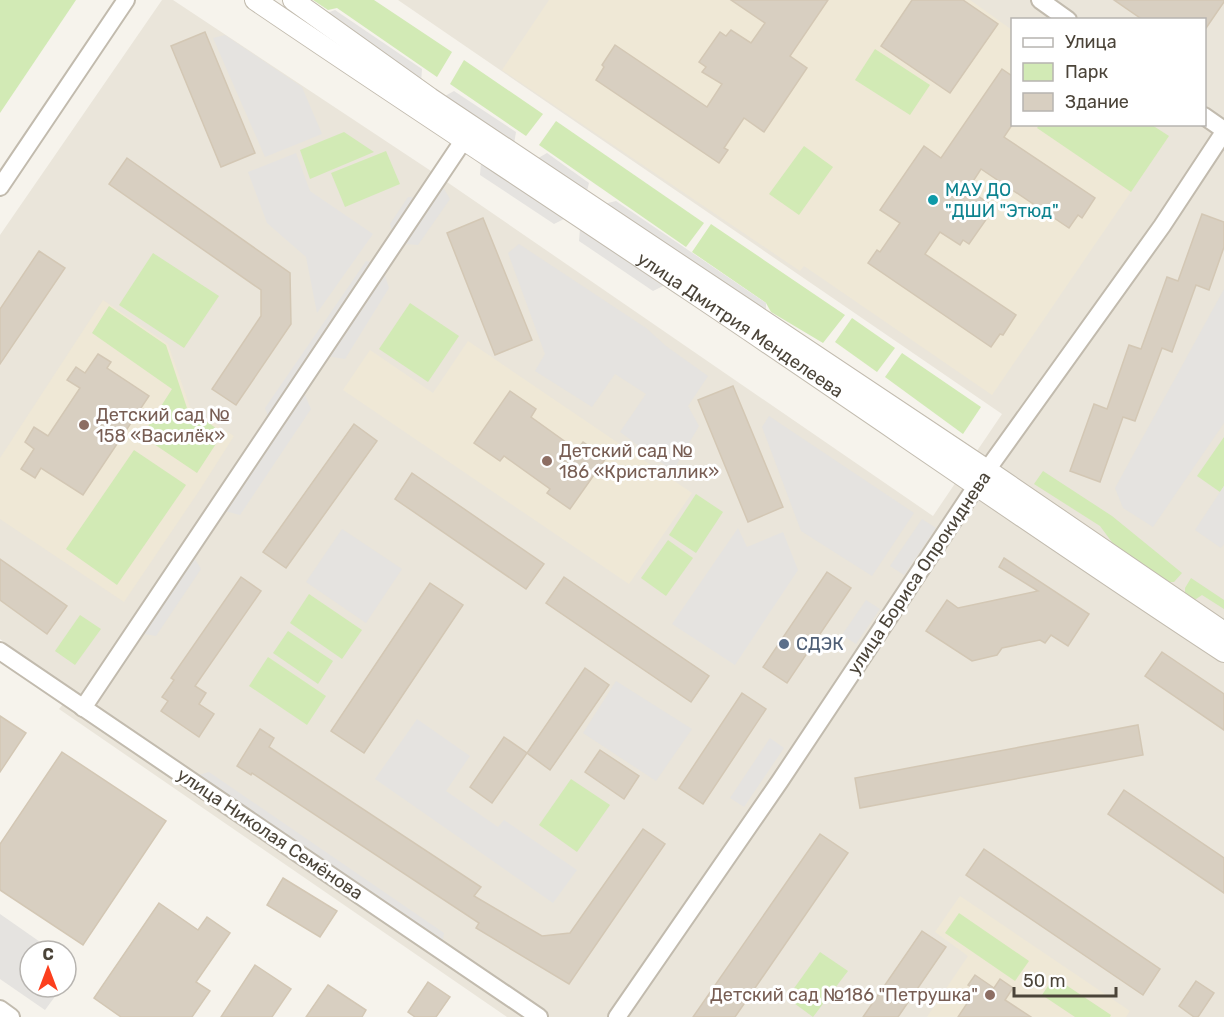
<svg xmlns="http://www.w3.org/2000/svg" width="1224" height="1017" viewBox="0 0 1224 1017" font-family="Rubik,sans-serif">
	<rect width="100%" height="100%" fill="#f6f3ec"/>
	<path fill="#eae5da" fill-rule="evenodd" d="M162 0H173L428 169 933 516 1002 414 398 0H1224V1017H507L59 709 72 693 0 639V235ZM1012 20H1204V124H1012Z"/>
	<g fill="#efe8d6">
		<path d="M549 0H970L1012 30V124L1152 125 1169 136 992 395 804 266 800 271 502 70Z"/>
		<path d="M103 300 168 344 190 407 234 436 201 488 124 602 0 519V458Z"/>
		<path d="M468 341 692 493 629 584 343 390 370 350 433 393Z"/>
		<path d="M960 896 1130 1011 1126 1017H927L968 956 935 932Z"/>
	</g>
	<g fill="#d2eab5">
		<path d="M0 0H76L0 113Z"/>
		<path d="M313 0H374L452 52 437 77 337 8 328 10Z"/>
		<path d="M875 49 930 85 910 115 855 80Z"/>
		<path d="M464 60 543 114 526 136 450 84Z"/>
		<path d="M556 121 704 223 686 247 539 145Z"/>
		<path d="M1039 125H1152L1169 136 1131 192 1037 128Z"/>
		<path d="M344 132 374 152 310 179 300 150Z"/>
		<path d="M804 146 833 167 799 215 769 194Z"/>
		<path d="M386 151 400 184 345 207 331 173Z"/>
		<path d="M711 224 845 315 823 343 771 312 766 303 692 252Z"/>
		<path d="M153 253 219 296 184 348 119 305Z"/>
		<path d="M410 303 459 336 428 382 379 349Z"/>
		<path d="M109 306 166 345 187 408 223 433 197 473 142 436 172 389 92 333Z"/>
		<path d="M852 318 895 348 877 372 835 342Z"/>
		<path d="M902 353 981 407 963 434 885 377Z"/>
		<path d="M1224 437V486L1220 492 1197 476Z"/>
		<path d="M134 450 186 485 117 585 66 549Z"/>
		<path d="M1043 471 1112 516 1182 573 1174 582H1164L1117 549 1100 526 1034 484Z"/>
		<path d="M696 494 723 512 696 553 669 535Z"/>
		<path d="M668 540 693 558 666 596 641 578Z"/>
		<path d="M1191 578 1224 600V609L1202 595 1193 601 1185 596V588Z"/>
		<path d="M309 594 362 630 342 659 290 623Z"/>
		<path d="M80 615 101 629 75 665 55 651Z"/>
		<path d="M288 631 333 661 318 684 273 653Z"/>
		<path d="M268 657 326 696 307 725 249 686Z"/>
		<path d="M571 779 610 805 577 852 539 825Z"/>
		<path d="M959 913 1029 961 1015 981 945 933Z"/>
		<path d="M820 952 848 971 813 1017 787 998Z"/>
		<path d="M1054 977 1111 1015 1110 1017H1075L1042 995Z"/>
	</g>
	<g fill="#e5e3e0">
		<path d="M335 10 422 69 421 83 322 15Z"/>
		<path d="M225 35 302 87 322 134 265 157 213 38Z"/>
		<path d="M454 91 516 132 514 144 445 96Z"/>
		<path d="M296 153 310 191 373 234 317 313 306 257 267 223 248 172Z"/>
		<path d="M547 153 589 183 586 195 535 160Z"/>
		<path d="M481 162 566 218 554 224 480 175Z"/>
		<path d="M438 179 450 199 418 245 395 243 390 224 408 197 425 198Z"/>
		<path d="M616 201 766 303V314L604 204Z"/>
		<path d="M580 229 665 285 653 291 579 241Z"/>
		<path d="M519 244 646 328 666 346 708 376 688 406 699 426 673 471 620 432 646 394 615 374 592 407 535 371 545 354 508 253Z"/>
		<path d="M366 261 381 264 389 288 345 359 320 355 300 384 311 409 240 515 217 509 272 427 265 408Z"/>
		<path d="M1224 289V423L1153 527 1123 508 1115 488Z"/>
		<path d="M769 416 914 513 872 576 801 531 762 427Z"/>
		<path d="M1224 486V544L1221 548 1195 530Z"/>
		<path d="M922 519 936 528 904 575 890 566Z"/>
		<path d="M738 528 747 547 783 532 798 570 735 665 672 624Z"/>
		<path d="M342 529 402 569 366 623 306 582Z"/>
		<path d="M189 549 201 569 156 636 134 632Z"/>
		<path d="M866 600 880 609 856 644 842 635Z"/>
		<path d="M616 681 692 729 656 781 583 733Z"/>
		<path d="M417 719 470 756 446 791 498 827 504 820 577 870 553 903 375 779Z"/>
		<path d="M770 738 784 748 744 807 730 798Z"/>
		<path d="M209 772 444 933 441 950 187 778Z"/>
		<path d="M0 914 53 951H30V987H62L45 1010 0 979Z"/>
	</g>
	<g fill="#d8cfc1" stroke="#d3c7b4" stroke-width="1.5">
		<path d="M731 0H828L790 56 807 68 764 132 744 118 724 148 728 150 719 163 596 80 604 67 602 65 615 45 707 107 722 84 702 72 706 67 699 62 720 32 726 36 731 30 751 43 765 23Z"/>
		<path d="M912 0H963L998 24 950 93 881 46Z"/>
		<path d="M1114 0H1224V2L1204 31V20H1143Z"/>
		<path d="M205 32 255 153 221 167 171 46Z"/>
		<path d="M1002 69 1012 76V125L1004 137 1095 198 1082 218 1078 215 1069 228 981 169 968 189 988 203 983 209 990 214 969 244 963 240 960 245 940 232 925 254 1016 315 1003 335 1000 334 991 347 868 263 877 250 880 252 900 223 880 210 924 146 941 158Z"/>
		<path d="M127 158 290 273 291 324 236 405 212 389 261 316V290L109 184Z"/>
		<path d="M1202 214 1224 222V247L1209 290 1196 285 1172 352 1162 348 1135 421 1123 417 1100 482 1070 471 1094 404 1107 409 1129 345 1141 349 1167 277 1178 281Z"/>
		<path d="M483 218 532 340 495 355 447 233Z"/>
		<path d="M39 251 65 268 0 364V309Z"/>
		<path d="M98 354 111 362 107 368 149 396 83 495 41 468 35 478 21 469 34 449 25 442 34 427 48 436 80 388 67 380 76 367 85 373Z"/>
		<path d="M733 386 783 507 748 522 698 400Z"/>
		<path d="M510 391 536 409 531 417 577 450 583 442 606 458 570 509 547 493 550 489 504 456 500 461 474 443Z"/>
		<path d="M354 424 377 441 286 568 263 552Z"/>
		<path d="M412 473 544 564 526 589 395 499Z"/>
		<path d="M1004 558 1089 614 1068 646 1051 635 1045 643 1040 640 1002 648 997 655 972 661 926 631 947 600 958 608 1038 591 999 567Z"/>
		<path d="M0 559 67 606 47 634 0 600Z"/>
		<path d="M827 572 851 588 787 683 763 667Z"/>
		<path d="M241 577 261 591 195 686 206 693 199 704 214 714 199 737 161 711 168 701 162 697 174 680 171 678Z"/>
		<path d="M564 577 709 676 691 702 546 603Z"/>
		<path d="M430 583 463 605 364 753 331 731Z"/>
		<path d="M1162 652 1224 694V730L1145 676Z"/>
		<path d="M585 668 609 685 550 770 527 753Z"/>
		<path d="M742 693 766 709 703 804 679 788Z"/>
		<path d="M0 716 26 733 0 772Z"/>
		<path d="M1138 725 1143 755 860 808 855 778Z"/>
		<path d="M260 729 274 738 269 747 481 887 474 896 542 936 570 933 643 829 665 844 569 984 476 928 479 923 252 773 251 775 237 766Z"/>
		<path d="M504 737 527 753 492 803 470 787Z"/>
		<path d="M600 750 639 776 624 799 585 772Z"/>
		<path d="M62 752 166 821 83 945 0 890V844Z"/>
		<path d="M1124 790 1224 858V893L1108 814Z"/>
		<path d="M820 834 848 853 735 1017H693Z"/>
		<path d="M984 849 1160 969 1143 995 966 875Z"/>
		<path d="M283 878 337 911 320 937 267 905Z"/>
		<path d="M159 903 198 930 207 917 230 933 196 982 210 991 192 1017H121L94 998Z"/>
		<path d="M922 931 946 947 898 1017H863Z"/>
		<path d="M255 965 291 989 272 1017H221Z"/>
		<path d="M975 975 994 988 1000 979 1013 988 1005 1000 1031 1017H958L976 990 968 985Z"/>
		<path d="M1196 981 1214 993 1198 1017H1194L1179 1006Z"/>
		<path d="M428 982 450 997 436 1017H415L408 1012Z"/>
		<path d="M328 985 366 1010 362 1017H306Z"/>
	</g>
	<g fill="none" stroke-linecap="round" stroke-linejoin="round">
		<g stroke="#c2bbae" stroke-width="20">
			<g id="minor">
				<path d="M1040 0 1068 20"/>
				<path d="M1204 116 1224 130"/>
				<path d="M0 187 126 0"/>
				<path d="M0 651 539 1017"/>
				<path d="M83 708 463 141"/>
				<path d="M0 1009 11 1017"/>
				<path d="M617 1017 780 781 987 470 1162 226 1224 132"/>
			</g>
		</g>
		<g stroke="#c2bbae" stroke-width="22">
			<g id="tertiary">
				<path id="s1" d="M255 0C399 98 545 193 689 290 868 410 1044 534 1224 652"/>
				<path d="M293 0 430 98 987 470 1224 632"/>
			</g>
		</g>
		<use href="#minor" stroke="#fff" stroke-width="16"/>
		<use href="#tertiary" stroke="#fff" stroke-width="20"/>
	</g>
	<circle fill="#0f9aa8" stroke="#fff" stroke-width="2" cx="933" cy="200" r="6"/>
	<g fill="#8d6e63" stroke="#fff" stroke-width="2">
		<circle cx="84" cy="425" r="6"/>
		<circle cx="547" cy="461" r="6"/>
		<circle cx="990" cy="995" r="6"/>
	</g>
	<circle fill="#5c6f8a" stroke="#fff" stroke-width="2" cx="784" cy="644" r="6"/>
	<g text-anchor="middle" stroke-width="6" stroke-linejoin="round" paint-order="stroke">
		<g font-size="18" fill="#0d838f" stroke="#fff" text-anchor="start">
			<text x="945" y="196">МАУ ДО<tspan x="945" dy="21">"ДШИ "Этюд"</tspan></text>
		</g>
		<g font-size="18" fill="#4b4439" stroke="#fff">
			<text dy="6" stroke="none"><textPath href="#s1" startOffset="584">улица Дмитрия Менделеева</textPath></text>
			<text transform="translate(919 573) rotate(-56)" y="6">улица Бориса Опрокиднева</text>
			<text transform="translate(270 834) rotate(34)" y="6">улица Николая Семёнова</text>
		</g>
		<g font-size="18" fill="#785e54" stroke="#fff" text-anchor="start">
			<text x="96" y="421">Детский сад №<tspan x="96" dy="21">158 «Василёк»</tspan></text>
			<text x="559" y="457">Детский сад №<tspan x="559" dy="21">186 «Кристаллик»</tspan></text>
			<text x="978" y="1001" text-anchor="end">Детский сад №186 "Петрушка"</text>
		</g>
		<g font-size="18" fill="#4e5e75" stroke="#fff" text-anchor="start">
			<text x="796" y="650">СДЭК</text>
		</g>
	</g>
	<rect x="1011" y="18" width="195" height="108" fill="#ffffff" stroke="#b7b4b0" stroke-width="1.5"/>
	<rect x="1023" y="38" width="30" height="9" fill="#ffffff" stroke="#b7b4b0" stroke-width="1.5"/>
	<text x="1065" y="48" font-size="18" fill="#4b4439">Улица</text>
	<rect x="1023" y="63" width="30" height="18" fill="#d2eab5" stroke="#b7b4b0" stroke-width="1.5"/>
	<text x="1065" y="78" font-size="18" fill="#4b4439">Парк</text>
	<rect x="1023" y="93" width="30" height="18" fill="#d8cfc1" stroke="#b7b4b0" stroke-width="1.5"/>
	<text x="1065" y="108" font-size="18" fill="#4b4439">Здание</text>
	<g transform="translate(48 969)"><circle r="28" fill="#ffffff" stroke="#b7b4b0" stroke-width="1.5"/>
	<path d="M0-4.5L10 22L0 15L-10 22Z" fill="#fc3f1d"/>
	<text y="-9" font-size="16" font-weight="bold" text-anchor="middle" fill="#4b4439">С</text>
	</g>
	<path d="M1014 987v9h102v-9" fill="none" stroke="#4b4439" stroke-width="3"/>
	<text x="1023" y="987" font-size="18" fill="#4b4439" stroke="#ffffff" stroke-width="4.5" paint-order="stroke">50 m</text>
</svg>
